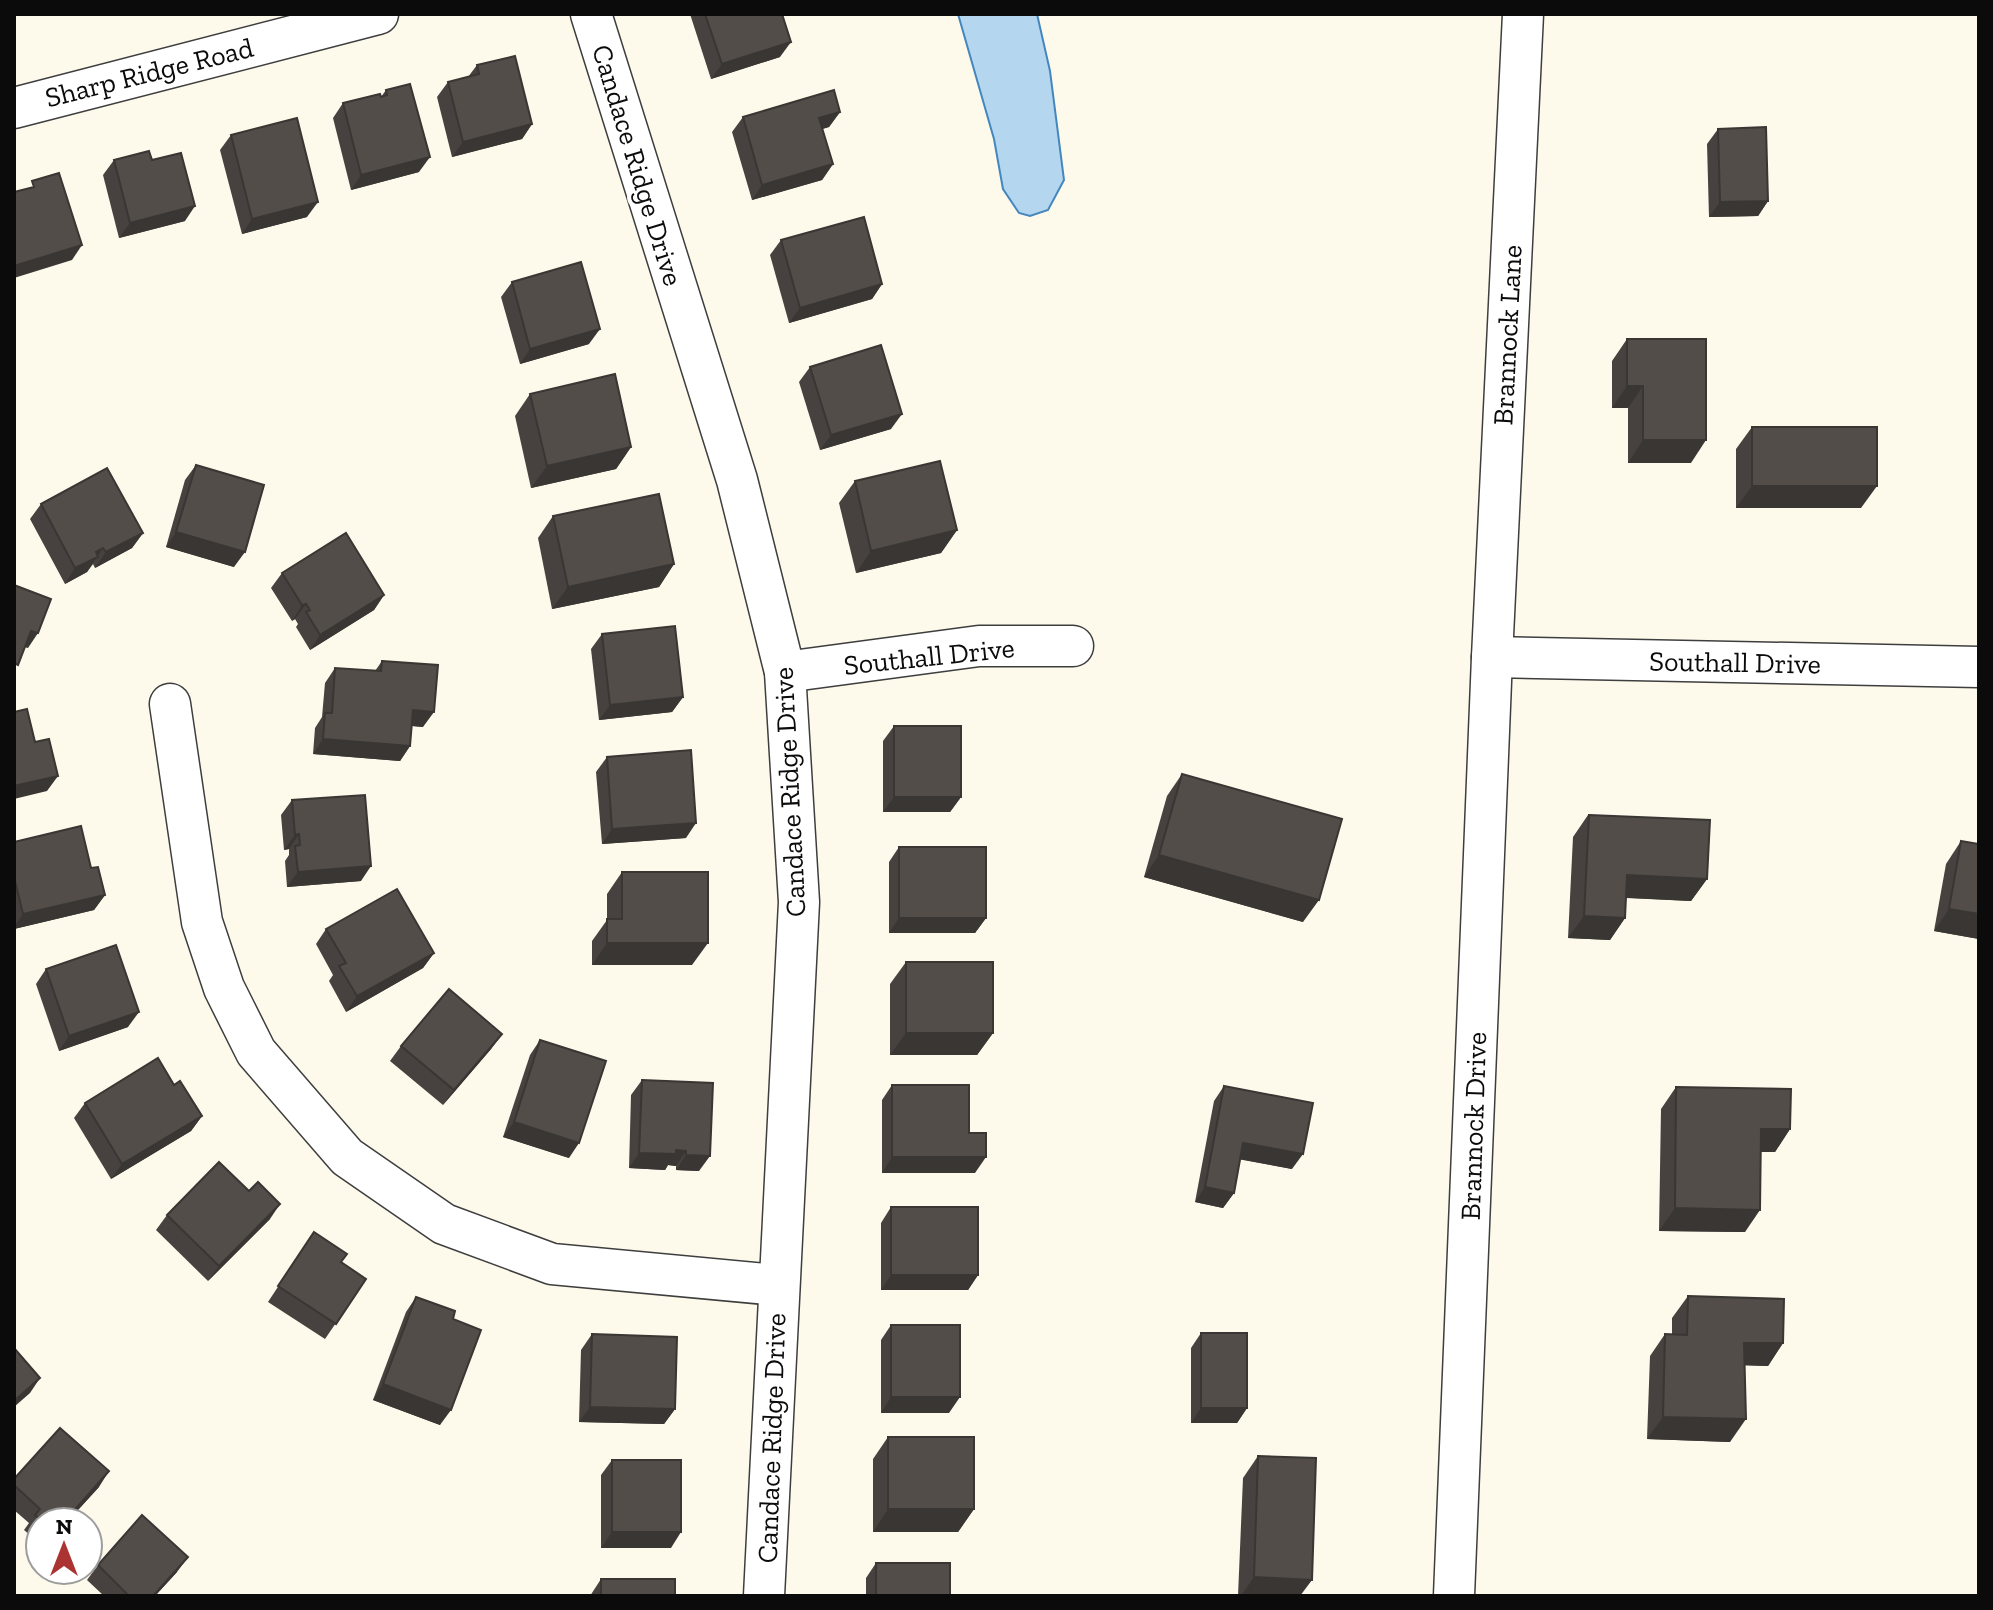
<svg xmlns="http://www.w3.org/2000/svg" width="1993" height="1610" viewBox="0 0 1993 1610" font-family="'Zilla Slab',serif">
	<rect width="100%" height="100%" fill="#fdfaeb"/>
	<path fill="#b5d6ef" stroke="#4487be" stroke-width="2" d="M958 14H1037L1050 71 1064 180 1048 210 1030 216 1019 213 1003 189 994 139Z"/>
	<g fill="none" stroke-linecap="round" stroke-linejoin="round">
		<g stroke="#3e3e3e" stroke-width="43">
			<g id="minor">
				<path d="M591 14 737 480 785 672 799 902 764 1596"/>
				<path d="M14 108 378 14"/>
				<path d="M1492 657 1979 667"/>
				<path d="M785 672 979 646H1073"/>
				<path d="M170 704 202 922 224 988 256 1052 347 1157 444 1224 552 1264 777 1285"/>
				<path d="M1454 1596 1492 657 1523 14"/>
			</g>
		</g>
		<use href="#minor" stroke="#fff" stroke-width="40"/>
	</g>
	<g fill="#47423f">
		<path d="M690 14H782L780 57 711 79Z"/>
		<path d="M477 65 532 124 522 139 452 157 437 97 448 82 468 77Z"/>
		<path d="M386 90 419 172 351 190 333 118 343 103 381 97Z"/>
		<path d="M840 112 829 127 822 129 833 164 822 180 752 200 732 132 743 117Z"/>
		<path d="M1718 129 1768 201 1758 216 1709 217 1707 144Z"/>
		<path d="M231 135 307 217 242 234 220 150Z"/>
		<path d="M114 160H152L185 221 119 238 103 175Z"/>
		<path d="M781 240 882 284 872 299 789 323 770 255Z"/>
		<path d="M512 282 589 344 520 364 501 297Z"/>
		<path d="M1627 339 1691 463H1628V408H1612V361Z"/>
		<path d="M810 367 891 429 820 450 799 382Z"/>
		<path d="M530 394 631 447 616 469 531 488 515 416Z"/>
		<path d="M1752 427 1861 508H1736V449Z"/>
		<path d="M196 465 234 567 166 547 185 480Z"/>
		<path d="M855 481 957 530 941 553 856 573 839 503Z"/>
		<path d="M41 504 143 533 132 548 95 568 93 564 87 572 65 584 30 519Z"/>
		<path d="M553 516 674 564 659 587 552 609 538 538Z"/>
		<path d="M282 573 384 595 374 610 310 650 296 627 298 624 295 619 292 621 271 588Z"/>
		<path d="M602 634 683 697 672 712 599 720 591 649Z"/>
		<path d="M382 661 423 727 412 726 410 746 400 761 313 754 315 728 322 717 325 683 335 668 375 671Z"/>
		<path d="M894 726 961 797 950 812H883V741Z"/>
		<path d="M607 757 686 838 602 844 596 772Z"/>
		<path d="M1182 774 1303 922 1144 877 1167 796Z"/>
		<path d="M292 800 361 881 287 887 285 861 289 855V849L284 850 281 815Z"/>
		<path d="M1588 815 1707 879 1691 901 1626 898 1625 918 1610 940 1568 938 1573 837Z"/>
		<path d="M1961 841 1979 844V939L1934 931 1946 864Z"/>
		<path d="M14 842 91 868 105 895 94 910 14 929Z"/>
		<path d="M899 847 986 918 975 933H889V862Z"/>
		<path d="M622 872 692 965H592V941L607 920V894Z"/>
		<path d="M326 929 434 953 423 968 346 1012 329 981 333 975 316 944Z"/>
		<path d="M906 962 993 1033 977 1055H890V984Z"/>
		<path d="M46 969 128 1027 59 1051 36 984Z"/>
		<path d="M502 1034 491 1049 443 1105 390 1061 401 1046Z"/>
		<path d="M540 1040 569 1158 503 1137 530 1055Z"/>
		<path d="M642 1080 699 1171 676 1170V1166L668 1165 665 1170 629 1168 631 1095Z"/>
		<path d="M174 1085 202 1116 191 1131 111 1179 74 1118 85 1103Z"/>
		<path d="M892 1085 969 1133 975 1173H882V1100Z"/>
		<path d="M1224 1086 1292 1169 1240 1159 1234 1193 1223 1208 1195 1202 1214 1101Z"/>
		<path d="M1676 1087 1790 1129 1775 1152H1761L1745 1232 1659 1231 1661 1109Z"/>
		<path d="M249 1191 270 1219 208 1281 156 1230 167 1215Z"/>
		<path d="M891 1207 978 1275 968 1290H881V1223Z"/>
		<path d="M314 1232 341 1262 366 1279 325 1339 268 1302Z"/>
		<path d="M1688 1296 1783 1343 1768 1366 1745 1365 1730 1442 1647 1439 1650 1356 1665 1334H1672V1318Z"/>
		<path d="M416 1297 453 1319 440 1425 373 1400 406 1312Z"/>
		<path d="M891 1325 949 1413H881V1340Z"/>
		<path d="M1201 1333 1247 1408 1237 1423H1191V1348Z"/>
		<path d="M592 1334 675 1409 664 1424 579 1422 581 1350Z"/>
		<path d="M888 1437 974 1509 958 1532H873V1459Z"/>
		<path d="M1258 1456 1300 1596H1238L1243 1478Z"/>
		<path d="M612 1460 671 1548H601V1475Z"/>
		<path d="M14 1479 99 1487 67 1522H40V1544L24 1530 29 1523 14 1510Z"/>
		<path d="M876 1563 950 1596H866V1578Z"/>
		<path d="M98 1565 177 1572 155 1596H104L87 1580Z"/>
		<path d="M601 1579 675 1596H590Z"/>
	</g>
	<g fill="#393633">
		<path d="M791 42 780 57 711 79 722 64Z"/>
		<path d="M840 112 829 127 809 133 819 118Z"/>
		<path d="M532 124 522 139 452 157 463 142Z"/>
		<path d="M430 157 419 172 351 190 361 175Z"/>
		<path d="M833 164 822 180 752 200 762 185Z"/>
		<path d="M1768 201 1758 216 1709 217 1720 202Z"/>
		<path d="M318 202 307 217 242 234 252 219Z"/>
		<path d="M195 206 185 221 119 238 130 223Z"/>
		<path d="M82 245 72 260 14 278V266Z"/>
		<path d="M882 284 872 299 789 323 800 308Z"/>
		<path d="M600 329 589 344 520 364 530 349Z"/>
		<path d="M1627 386H1643L1628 408H1612Z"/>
		<path d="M902 414 891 429 820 450 831 435Z"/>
		<path d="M1643 440H1706L1691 463H1628Z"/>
		<path d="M631 447 616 469 531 488 547 466Z"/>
		<path d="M1752 486H1877L1861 508H1736Z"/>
		<path d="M957 530 941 553 856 573 871 551Z"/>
		<path d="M176 532 245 552 234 567 166 547Z"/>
		<path d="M143 533 132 548 95 568 106 552Z"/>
		<path d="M103 548 87 572 65 584 75 568Z"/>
		<path d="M674 564 659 587 552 609 568 587Z"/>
		<path d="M384 595 374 610 310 650 320 635Z"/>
		<path d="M306 604 295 619 292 621 302 605Z"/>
		<path d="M31 631 38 633 28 648 20 646Z"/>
		<path d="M683 697 672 712 599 720 610 705Z"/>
		<path d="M413 710 434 712 423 727 402 725Z"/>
		<path d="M323 739 410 746 400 761 313 754Z"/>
		<path d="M58 776 47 791 14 799V786Z"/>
		<path d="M894 797H961L950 812H883Z"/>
		<path d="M696 823 686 838 602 844 612 829Z"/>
		<path d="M299 834 289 849 284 850 295 835Z"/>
		<path d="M1159 855 1319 900 1303 922 1144 877Z"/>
		<path d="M371 866 361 881 287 887 298 872Z"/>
		<path d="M1627 875 1707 879 1691 901 1612 897Z"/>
		<path d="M105 895 94 910 14 929V927L23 914Z"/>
		<path d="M1949 909 1979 914V939L1934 931Z"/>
		<path d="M1584 916 1625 918 1610 940 1568 938Z"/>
		<path d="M899 918H986L975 933H889Z"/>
		<path d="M607 943H708L692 965H592Z"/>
		<path d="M434 953 423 968 346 1012 357 996Z"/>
		<path d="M139 1012 128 1027 59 1051 69 1036Z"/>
		<path d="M906 1033H993L977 1055H890Z"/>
		<path d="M502 1034 491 1049 443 1105 454 1090Z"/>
		<path d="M202 1116 191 1131 111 1179 122 1164Z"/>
		<path d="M514 1122 579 1143 569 1158 503 1137Z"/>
		<path d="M1761 1129H1790L1775 1152H1746Z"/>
		<path d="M1243 1143 1303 1154 1292 1169 1232 1158Z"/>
		<path d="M676 1150 686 1151 676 1166 668 1165 665 1170 629 1168 639 1153Z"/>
		<path d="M686 1155 710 1156 699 1171 676 1170Z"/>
		<path d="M892 1157H986L975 1173H882Z"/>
		<path d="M1205 1187 1234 1193 1223 1208 1195 1202Z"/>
		<path d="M280 1204 270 1219 208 1281 219 1266Z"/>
		<path d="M1675 1208 1760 1210 1745 1232 1659 1231Z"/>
		<path d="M891 1275H978L968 1290H881Z"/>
		<path d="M1744 1343H1783L1768 1366 1729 1365Z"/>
		<path d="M40 1378 30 1393 14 1407V1401Z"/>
		<path d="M383 1384 451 1410 440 1425 373 1400Z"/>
		<path d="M891 1397H960L949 1413H881Z"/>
		<path d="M590 1407 675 1409 664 1424 579 1422Z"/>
		<path d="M1201 1408H1247L1237 1423H1191Z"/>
		<path d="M1663 1417 1746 1419 1730 1442 1647 1439Z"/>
		<path d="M109 1471 99 1487 67 1522H64Z"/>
		<path d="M888 1509H974L958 1532H873Z"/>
		<path d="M612 1532H681L671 1548H601Z"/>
		<path d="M188 1557 177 1572 155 1596H153Z"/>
		<path d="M1254 1577 1312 1580 1300 1596H1241Z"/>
	</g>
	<g fill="#524d49" stroke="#393633" stroke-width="2">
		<path d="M705 14H782L791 42 722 64Z"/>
		<path d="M515 56 532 124 463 142 448 82 479 74 477 65Z"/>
		<path d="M410 84 430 157 361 175 343 103 380 94 381 97 387 95 386 90Z"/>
		<path d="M834 90 840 112 819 118 833 164 762 185 743 117Z"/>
		<path d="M297 118 318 202 252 219 231 135Z"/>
		<path d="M1766 127 1768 201 1720 202 1718 129Z"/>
		<path d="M149 151 152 160 181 153 195 206 130 223 114 160Z"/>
		<path d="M59 173 82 245 14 266V192L34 187 32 181Z"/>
		<path d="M864 217 882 284 800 308 781 240Z"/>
		<path d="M581 262 600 329 530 349 512 282Z"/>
		<path d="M1627 339H1706V440H1643V386H1627Z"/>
		<path d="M881 345 902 414 831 435 810 367Z"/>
		<path d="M615 374 631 447 547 466 530 394Z"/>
		<rect x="1752" y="427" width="125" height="59"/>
		<path d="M940 461 957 530 871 551 855 481Z"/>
		<path d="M196 465 264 485 245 552 176 532Z"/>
		<path d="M107 468 143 533 106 552 103 548 96 552 98 557 75 568 41 504Z"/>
		<path d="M659 494 674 564 568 587 553 516Z"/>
		<path d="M346 533 384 595 320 635 306 612 310 610 306 604 302 605 282 573Z"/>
		<path d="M14 585 51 599 38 633 31 631 18 665 14 663Z"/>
		<path d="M675 626 683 697 610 705 602 634Z"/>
		<path d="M382 661 438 665 434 712 413 710 410 746 323 739 325 713H332L335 668 381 671Z"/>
		<path d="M27 709 35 742 49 739 58 776 14 786V712Z"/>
		<rect x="894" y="726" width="67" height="71"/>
		<path d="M691 750 696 823 612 829 607 757Z"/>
		<path d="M1182 774 1342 819 1319 900 1159 855Z"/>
		<path d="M365 795 371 866 298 872 295 846 300 845 299 834 295 835 292 800Z"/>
		<path d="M1589 815 1710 820 1707 879 1627 875 1625 918 1584 916Z"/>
		<path d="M81 826 91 868 98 867 105 895 23 914 14 877V842Z"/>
		<path d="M1961 841 1979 844V914L1949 909Z"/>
		<rect x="899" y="847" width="87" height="71"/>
		<path d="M622 872H708V943H607V919H622Z"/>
		<path d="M397 889 434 953 357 996 339 966 346 963 326 929Z"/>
		<path d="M116 945 139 1012 69 1036 46 969Z"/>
		<rect x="906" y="962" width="87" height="71"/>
		<path d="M449 989 502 1034 454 1090 401 1046Z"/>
		<path d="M540 1040 606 1061 579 1143 514 1122Z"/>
		<path d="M158 1058 174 1085 180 1081 202 1116 122 1164 85 1103Z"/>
		<path d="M642 1080 713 1083 710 1156 686 1155V1151L676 1150V1154L639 1153Z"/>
		<path d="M892 1085H969V1133H986V1157H892Z"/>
		<path d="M1224 1086 1313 1103 1303 1154 1243 1143 1234 1193 1205 1187Z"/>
		<path d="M1676 1087 1791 1089 1790 1129H1761L1760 1210 1675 1208Z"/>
		<path d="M219 1162 249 1191 258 1182 280 1204 219 1266 167 1215Z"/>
		<rect x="891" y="1207" width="87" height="68"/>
		<path d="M314 1232 347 1254 341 1262 366 1279 336 1324 278 1286Z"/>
		<path d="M1688 1296 1784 1299 1783 1343H1744L1746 1419 1663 1417 1665 1334 1687 1335Z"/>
		<path d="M416 1297 455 1311 453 1319 481 1330 451 1410 383 1384Z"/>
		<rect x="891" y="1325" width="69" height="72"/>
		<rect x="1201" y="1333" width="46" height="75"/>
		<path d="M592 1334 677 1337 675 1409 590 1407Z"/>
		<path d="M14 1348 40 1378 14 1401Z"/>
		<path d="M60 1428 109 1471 64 1522H43L35 1515 40 1509 14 1485V1479Z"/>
		<rect x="888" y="1437" width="86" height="72"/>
		<path d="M1258 1456 1316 1458 1312 1580 1254 1577Z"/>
		<rect x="612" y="1460" width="69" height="72"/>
		<path d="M142 1515 188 1557 153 1596H129L98 1565Z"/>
		<rect x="876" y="1563" width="74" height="33"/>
		<rect x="601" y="1579" width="74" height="17"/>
	</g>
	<g text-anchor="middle" stroke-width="8" stroke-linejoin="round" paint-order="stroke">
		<g font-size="28" fill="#0b0b0b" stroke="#fff">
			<text transform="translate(149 72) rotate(-14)" y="10">Sharp Ridge Road</text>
			<text transform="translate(638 165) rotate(73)" y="10">Candace Ridge Drive</text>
			<text transform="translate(1507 335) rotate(-87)" y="10">Brannock Lane</text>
			<text transform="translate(929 656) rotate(-6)" y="10">Southall Drive</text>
			<text transform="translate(1735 662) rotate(1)" y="10">Southall Drive</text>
			<text transform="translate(789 792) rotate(-93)" y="10">Candace Ridge Drive</text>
			<text transform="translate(1473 1126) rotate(-88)" y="10">Brannock Drive</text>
			<text transform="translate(771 1438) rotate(-88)" y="10">Candace Ridge Drive</text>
		</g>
	</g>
	<rect width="1993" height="1610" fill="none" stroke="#0b0b0b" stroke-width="32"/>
	<g transform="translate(64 1546)"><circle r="38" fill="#ffffff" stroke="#9d9d9d" stroke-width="2"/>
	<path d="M0-6L14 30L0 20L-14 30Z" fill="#ab3332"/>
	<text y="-12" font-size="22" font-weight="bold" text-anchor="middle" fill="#0b0b0b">N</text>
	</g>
</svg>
